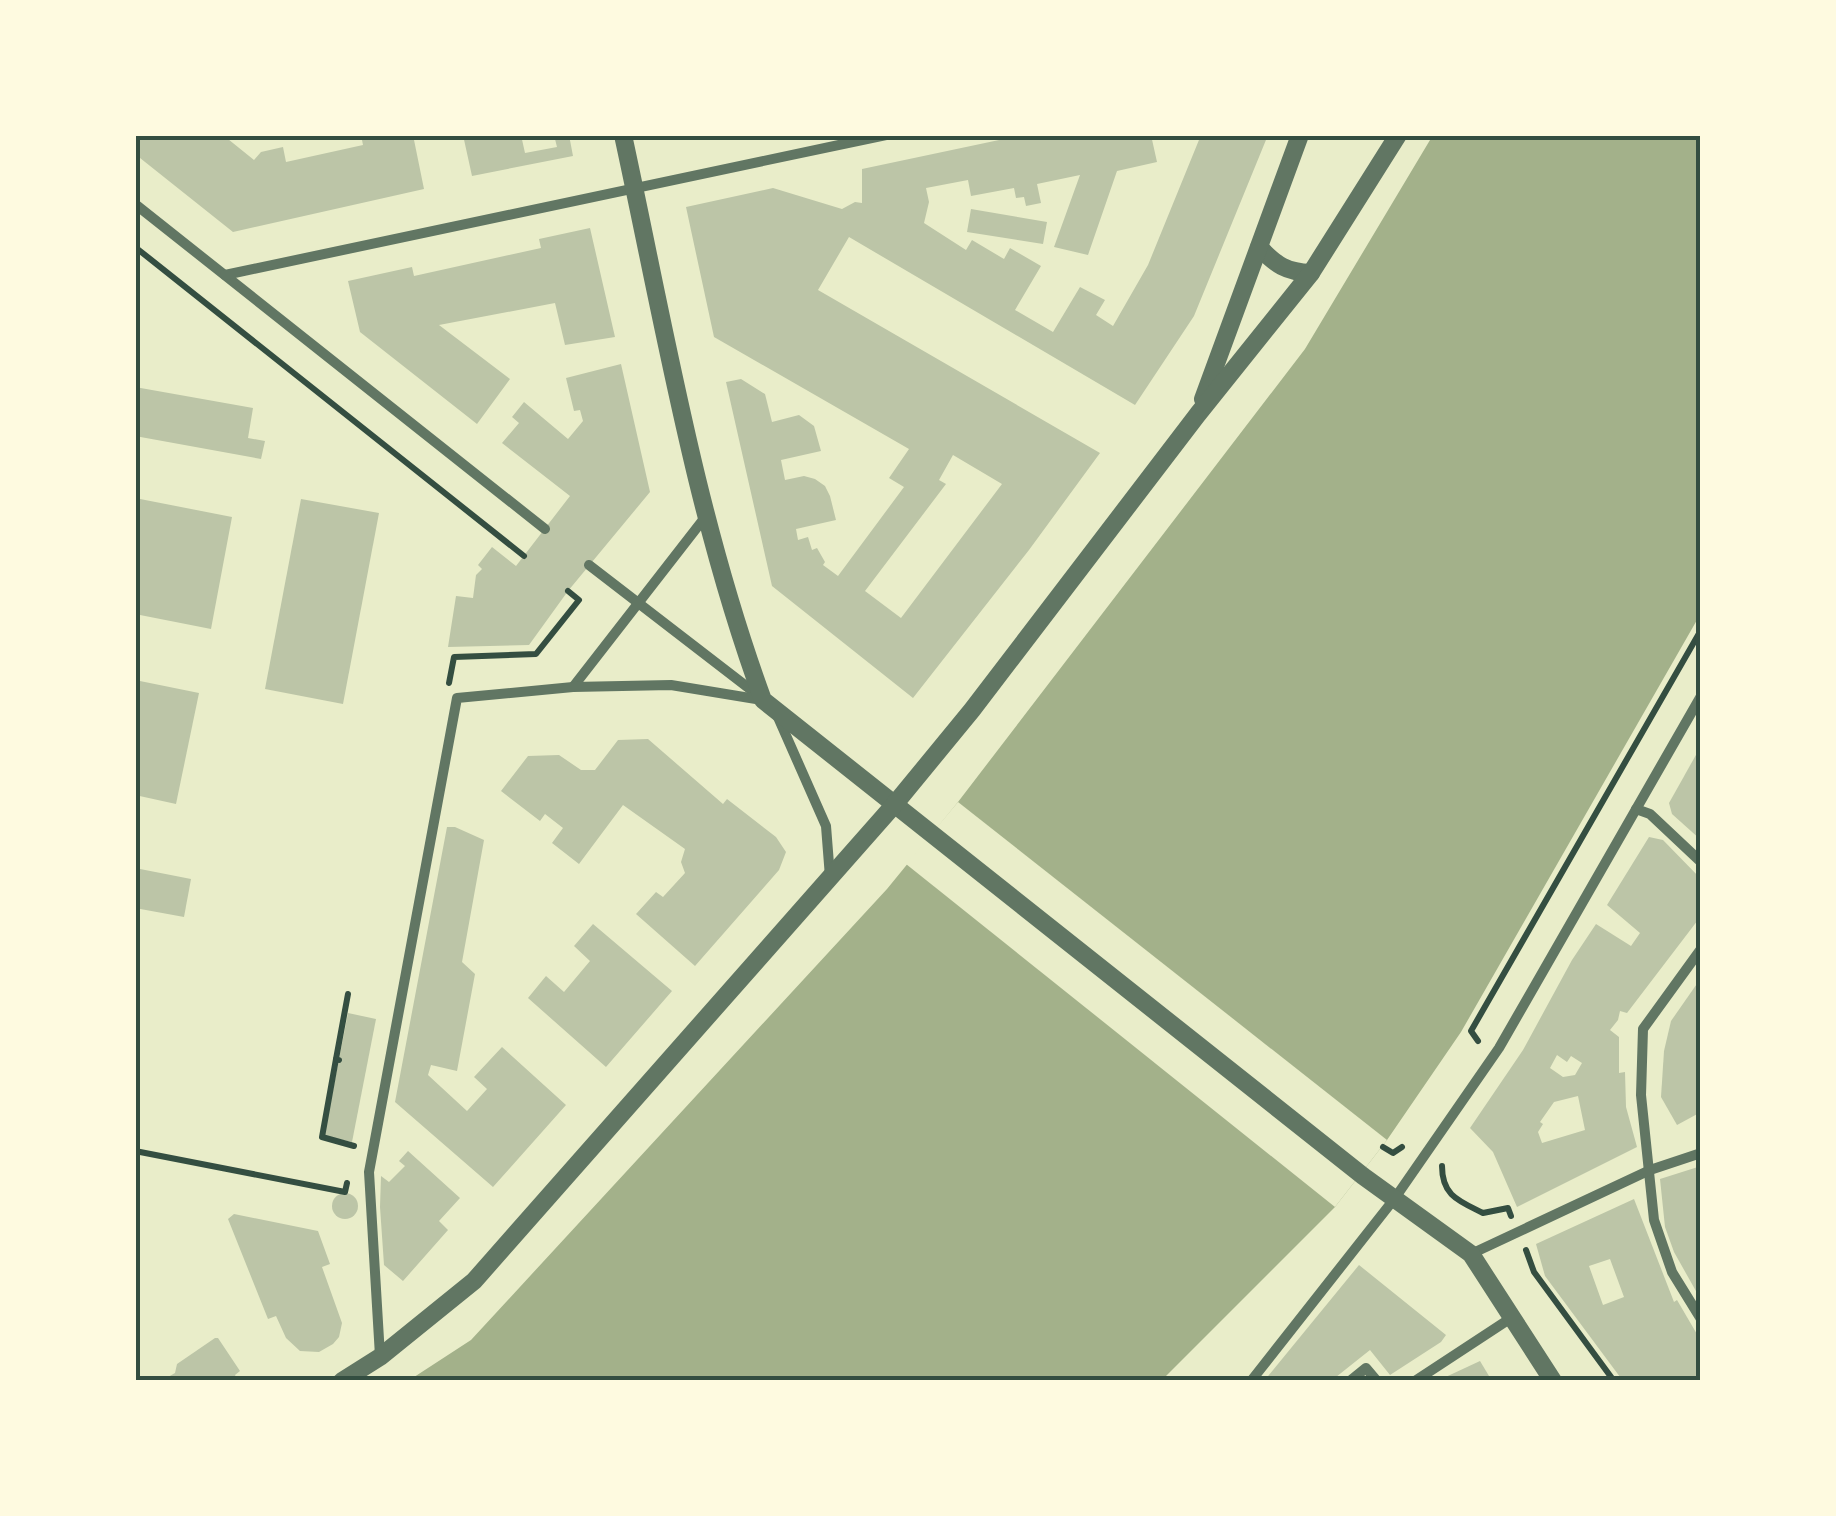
<svg xmlns="http://www.w3.org/2000/svg" width="1836" height="1516" viewBox="0 0 1836 1516" font-family="'Noto Sans',sans-serif">
	<rect width="100%" height="100%" fill="#e9edc9"/>
	<path fill="#a3b18a" d="M1433 135H1701V613L1461 1032 1387 1140 1335 1207 1161 1381H408L471 1340 887 889 958 802 1305 349Z"/>
	<path fill="#e9edc9" d="M958 802 1387 1140 1335 1207 906 864Z"/>
	<g fill="#bcc5a7" fill-rule="evenodd">
		<path d="M135 135H223L254 160 261 152 283 147 286 162 363 145 361 135H413L424 189 233 232 135 154Z"/>
		<path d="M463 135H521L525 153 557 147 554 135H569L573 156 472 176Z"/>
		<path d="M1023 135H1151L1157 162 1117 171 1088 255 1054 247 1080 175 1037 184 1041 203 1026 206 1024 197 1016 198 1014 188 971 196 968 180 926 188 929 202 924 223 966 250 972 240 1004 259 1010 248 1041 266 1015 310 1053 332 1080 287 1105 300 1096 315 1113 326 1148 265 1201 135H1268L1194 316 1135 405 849 237 818 290 1100 453 1029 550 913 698 772 586 726 382 741 379 765 394 772 422 799 415 814 426 821 451 781 460 785 480 804 476 815 479 825 486 830 496 836 520 796 529 798 540 808 537 812 550 817 548 825 562 823 565 838 576 904 487 889 478 909 449 714 337 686 207 773 188 842 209 855 202 862 203V169ZM953 455 1002 484 901 618 865 591 946 484 939 480Z"/>
		<path d="M971 209 1047 222 1043 244 967 232Z"/>
		<path d="M590 228 615 337 565 345 555 303 439 325 510 379 477 424 360 332 348 281 412 267 414 276 541 248 539 239Z"/>
		<path d="M621 364 650 492 568 591 529 645 448 647 456 596 473 598 476 575 482 569 478 565 492 547 516 566 570 496 502 443 519 423 512 417 524 402 568 439 583 421 580 410 574 411 566 378Z"/>
		<path d="M135 387 253 408 248 438 265 441 261 459 135 436Z"/>
		<path d="M135 498 232 517 211 629 135 614Z"/>
		<path d="M301 499 379 513 343 704 265 689Z"/>
		<path d="M135 680 199 693 176 804 135 795Z"/>
		<path d="M648 739 723 804 727 799 776 837 786 852 779 870 695 966 636 914 656 892 663 897 685 873 681 862 685 849 623 805 579 864 552 843 563 828 545 814 540 821 501 791 528 756 559 755 581 770H595L618 740Z"/>
		<path d="M1701 746V840L1672 814 1669 803Z"/>
		<path d="M447 827H455L484 840 462 962 475 974 457 1071 431 1065 428 1075 467 1111 487 1089 474 1077 502 1047 566 1105 493 1187 395 1102Z"/>
		<path d="M1649 837 1663 840 1701 879V916L1627 1013 1620 1011 1618 1020 1610 1030 1619 1037V1073L1625 1072 1626 1107 1637 1147 1517 1207 1493 1152 1470 1128 1523 1050 1572 960 1596 924 1631 946 1640 933 1607 905ZM1557 1055 1567 1062 1571 1056 1582 1063 1575 1075 1563 1077 1550 1068ZM1578 1096 1585 1130 1542 1143 1538 1132 1543 1124 1540 1122 1554 1102Z"/>
		<path d="M135 868 191 879 184 917 135 908Z"/>
		<path d="M593 924 672 991 606 1067 528 998 546 976 564 992 590 961 574 946Z"/>
		<path d="M1701 978V1112L1677 1125 1661 1097 1664 1051 1671 1021Z"/>
		<path d="M348 1013 376 1019 352 1142 324 1136Z"/>
		<path d="M408 1151 460 1198 439 1221 448 1230 403 1281 384 1265 380 1207 381 1176 389 1182 405 1166 399 1161Z"/>
		<path d="M1701 1166 1700 1240 1701 1300 1674 1252 1665 1227 1660 1179Z"/>
		<circle cx="345" cy="1206" r="13"/>
		<path d="M1634 1199 1674 1302 1677 1300 1701 1341V1377L1691 1381H1623L1545 1276 1536 1244ZM1610 1259 1624 1297 1603 1305 1589 1266Z"/>
		<path d="M234 1214 318 1231 330 1264 322 1267 342 1323 339 1337 333 1344 319 1352 300 1351 286 1338 276 1316 268 1319 228 1219Z"/>
		<path d="M1359 1265 1446 1335 1441 1342 1390 1375 1370 1350 1331 1381H1264Z"/>
		<path d="M215 1338H218L240 1371 235 1375 238 1381H161L175 1373 177 1364Z"/>
		<path d="M1480 1361 1492 1381H1437Z"/>
	</g>
	<g fill="none" stroke-linecap="round" stroke-linejoin="round">
		<g stroke="#344e41" stroke-width="6">
			<path d="M135 247 524 556"/>
			<path d="M449 683 454 657 536 654 579 600 568 591"/>
			<path d="M1478 1041 1471 1031 1701 630"/>
			<path d="M336 1059 322 1137 354 1146"/>
			<path d="M339 1060 336 1059 348 994"/>
			<path d="M1383 1147 1393 1153 1402 1147"/>
			<path d="M135 1151 345 1192 347 1183"/>
			<path d="M1442 1166C1442 1196 1459 1201 1483 1213L1508 1208 1511 1216"/>
			<path d="M1526 1250 1534 1272 1614 1381"/>
		</g>
		<g stroke="#617663" stroke-width="10">
			<path d="M135 204 545 529"/>
			<path d="M225 275 886 135"/>
			<path d="M589 565 759 696"/>
			<path d="M573 687 706 516"/>
			<path d="M777 715 826 826 830 877"/>
			<path d="M1636 809 1650 814 1701 862"/>
			<path d="M1701 949 1643 1029 1641 1095 1654 1220 1672 1272 1701 1319"/>
			<path d="M1471 1254 1650 1170 1701 1153"/>
			<path d="M380 1356 369 1172 457 698 573 687 671 685 762 700"/>
			<path d="M1251 1381 1395 1198 1499 1048 1701 696"/>
			<path d="M1350 1381 1366 1368 1377 1381"/>
			<path d="M1415 1381 1511 1318"/>
		</g>
		<g stroke="#617663" stroke-width="18">
			<path d="M623 135C664 324 696 518 763 700L1363 1176 1471 1254 1553 1381"/>
			<path d="M1259 247C1276 265 1286 272 1311 273"/>
			<path d="M1203 399 1300 135"/>
			<path d="M342 1381 380 1357 474 1281 894 805 972 710 1198 414 1311 273 1398 135"/>
		</g>
	</g>
	<rect width="1836" height="1516" fill="none" stroke="#fefae0" stroke-width="275"/>
	<rect x="138" y="138" width="1560" height="1240" fill="none" stroke="#344e41" stroke-width="4"/>
</svg>
